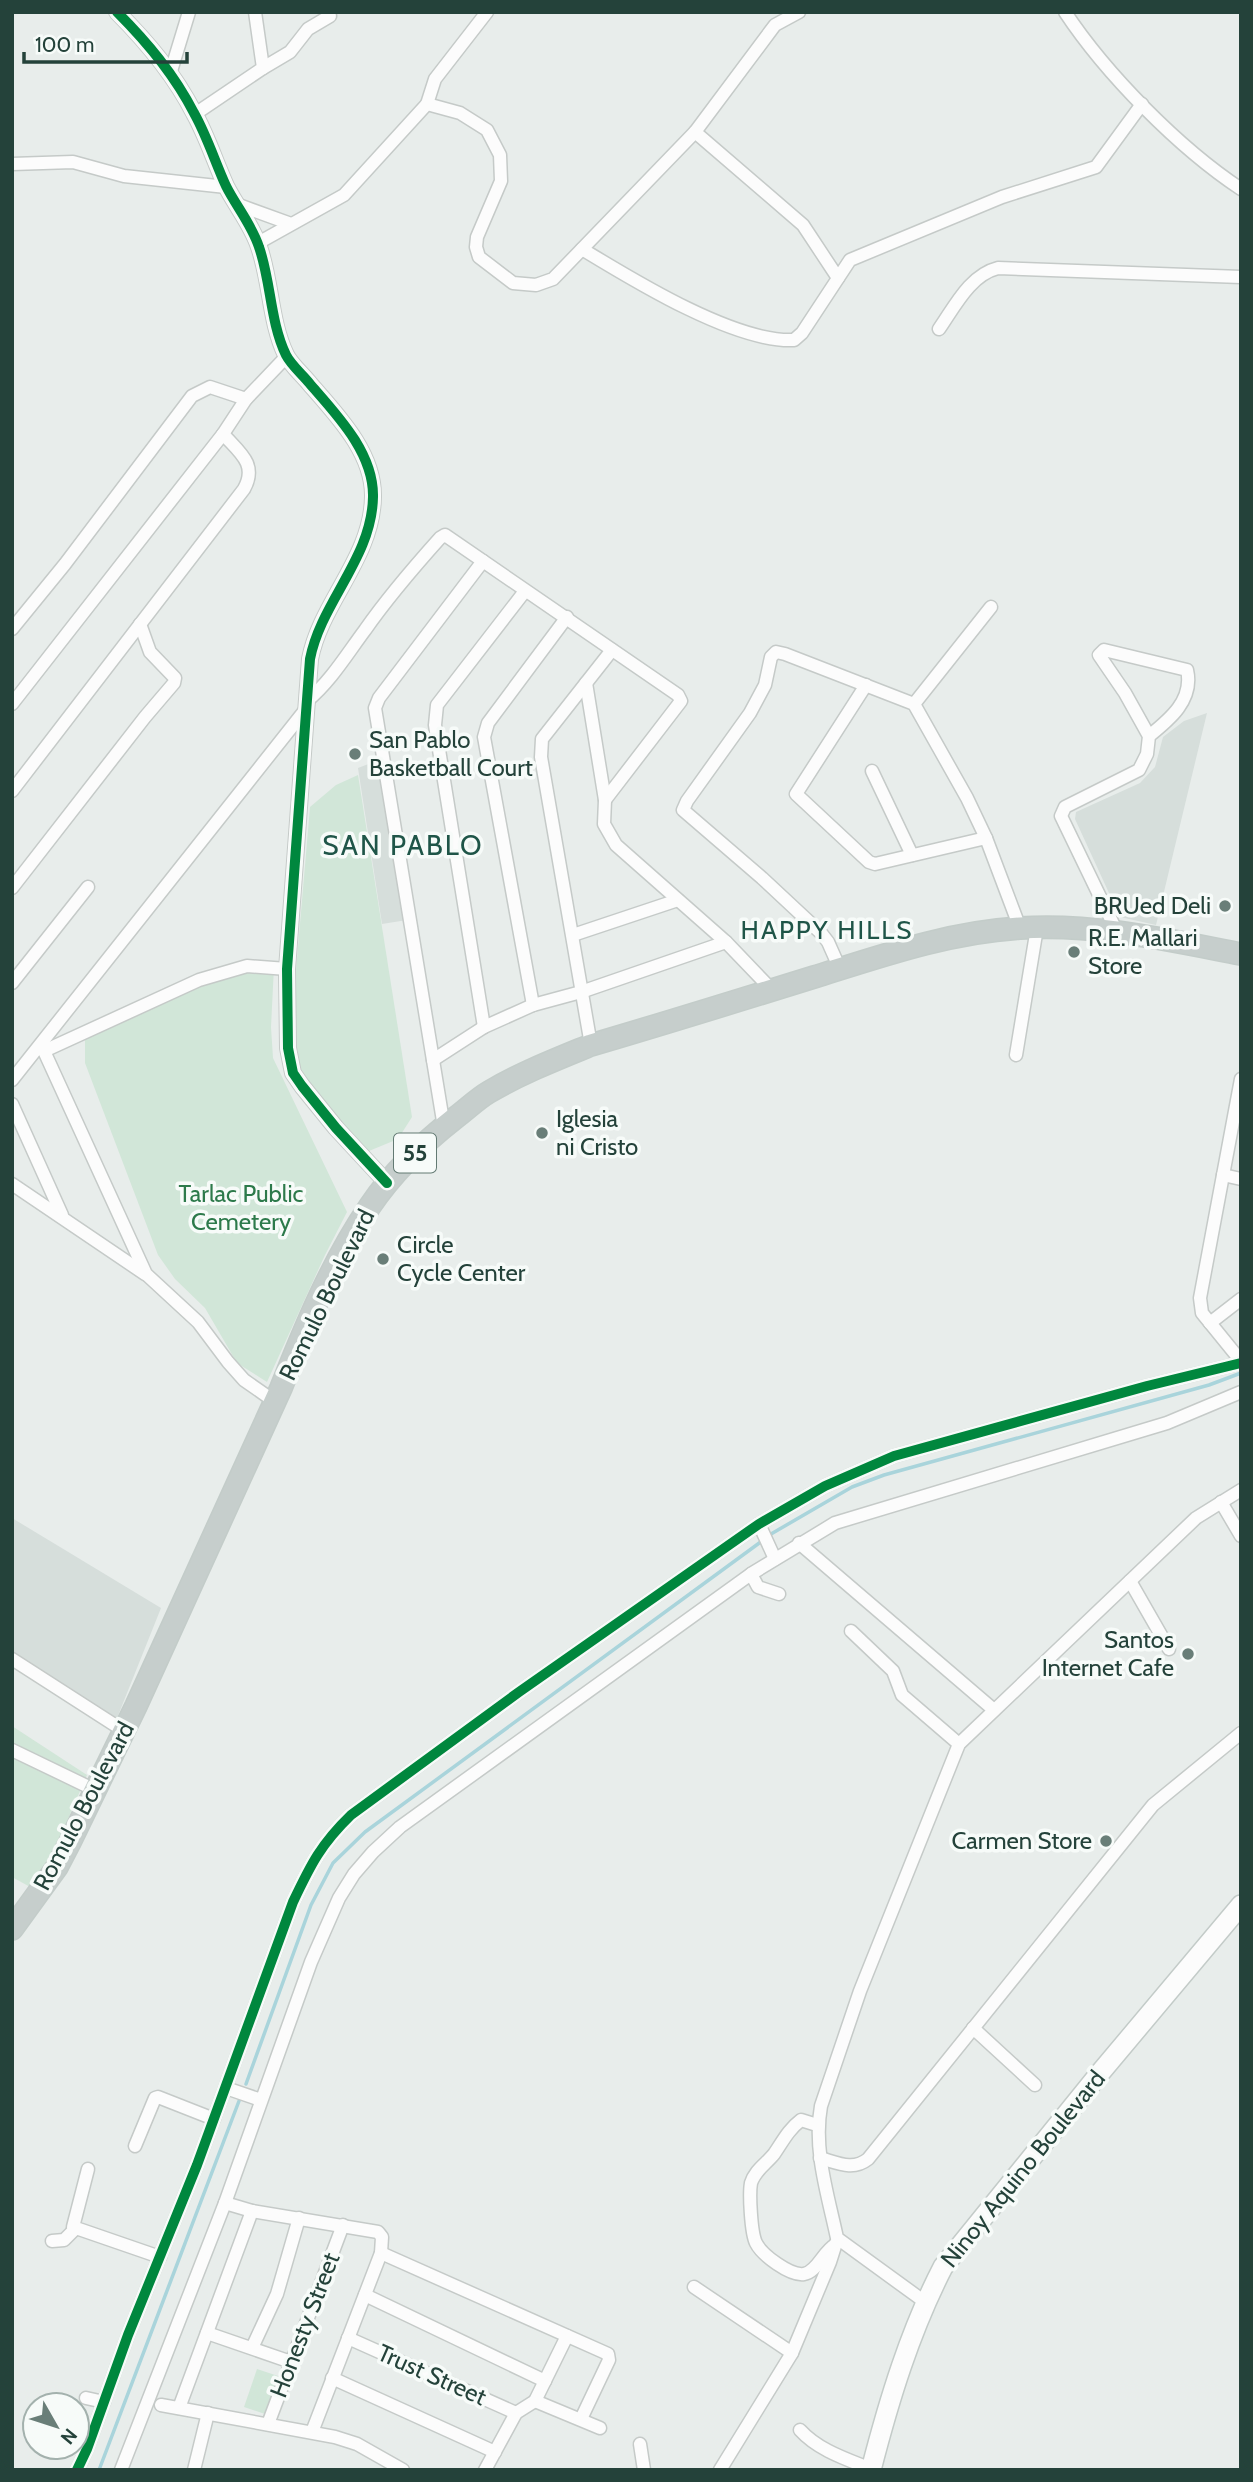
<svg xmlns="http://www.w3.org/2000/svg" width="1253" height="2482" viewBox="0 0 1253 2482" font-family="Cabin,sans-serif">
	<rect width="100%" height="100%" fill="#e8edeb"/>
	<g fill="#d6dedb">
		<path d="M1207 713 1156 925 1120 917 1075 819 1076 812 1140 783 1155 767 1163 737 1184 721Z"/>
		<path d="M379 760 407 920 382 924 358 768Z"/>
		<path d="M12 1518 161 1608 115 1723 12 1657Z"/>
	</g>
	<g fill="#d1e6d8">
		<path d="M358 775 412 1117 398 1139 369 1151 301 1079 296 1048 292 1017 310 807 336 785Z"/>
		<path d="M250 965 274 967 271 1027 273 1058 347 1212 325 1255 267 1382 237 1363 205 1308 175 1279 158 1255 85 1063V1034Z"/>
		<path d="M12 1726 87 1775 55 1849 32 1888 12 1877Z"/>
		<path d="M257 2369 278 2376 265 2414 244 2407Z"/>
	</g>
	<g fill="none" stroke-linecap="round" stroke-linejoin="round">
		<g stroke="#a9d4db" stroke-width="3.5">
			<path d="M771 1534 852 1487 884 1475 1209 1385 1241 1373"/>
			<path d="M246 2084 311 1905 333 1863 365 1832 762 1541"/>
			<path d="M99 2470 239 2101"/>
		</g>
		<g stroke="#c5cac8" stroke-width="15">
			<g id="minor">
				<path d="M1065 12C1106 74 1179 148 1241 189"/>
				<path d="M263 68 290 52 308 29 330 16"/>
				<path d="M171 71 189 12"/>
				<path d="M427 104 435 79 487 12"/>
				<path d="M195 114 263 68 255 12"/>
				<path d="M695 132 803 225 838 278"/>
				<path d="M12 164 73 162 124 176 226 187"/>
				<path d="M236 204 291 224"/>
				<path d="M258 243 344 195 427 104 460 113 487 130 500 155 501 181 477 237 476 247 479 257 513 283 536 285 553 279 695 132 775 25 799 12"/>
				<path d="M582 249C633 280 735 343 794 340L802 333 850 260 1002 197 1096 167 1142 104"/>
				<path d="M939 329C955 306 970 275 998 268L1241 277"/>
				<path d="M12 629 65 564 192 396 210 387 246 399"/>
				<path d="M586 683 605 800 604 824 616 845 726 942 772 990"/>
				<path d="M866 685 796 794 869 862 875 864 986 838"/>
				<path d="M307 701C331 681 347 654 365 630 388 597 414 567 440 538L445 535 678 695 681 701 605 800"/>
				<path d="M12 704 223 434 246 399 287 356"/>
				<path d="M914 704 991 607"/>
				<path d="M872 771 912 855"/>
				<path d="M12 791 244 489C258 464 239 452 223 434"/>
				<path d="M12 888 145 717 174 683 175 678 150 652 140 624"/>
				<path d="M1117 932 1061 816 1065 807 1139 770 1147 754 1149 736 1125 693 1099 655 1104 650 1187 670C1194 700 1169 720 1149 736"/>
				<path d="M573 935 678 900"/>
				<path d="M840 969 828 942 821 933 762 878 683 810 687 801 750 713 765 685 771 657 776 652 785 654 914 704 967 798 986 838 1020 928"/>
				<path d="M12 983 88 887"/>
				<path d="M533 1005 484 737 488 723 567 617"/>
				<path d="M484 1027 435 725 437 705 525 591"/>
				<path d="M591 1045 541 757 542 739 612 650"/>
				<path d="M40 1046 44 1051 146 1274 198 1322 228 1362 244 1380 274 1401"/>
				<path d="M44 1051 199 980 247 966 287 969"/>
				<path d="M1016 1055 1037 928"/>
				<path d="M433 1060 484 1027 533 1005 581 992 726 942"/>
				<path d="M1241 1079 1200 1298 1202 1313 1241 1361"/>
				<path d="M12 1080 306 709"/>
				<path d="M12 1104 62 1215"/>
				<path d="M444 1127 375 708 379 698 483 561"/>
				<path d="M1223 1175 1241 1179"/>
				<path d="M12 1184 145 1274"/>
				<path d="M1210 1323 1241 1299"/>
				<path d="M1221 1502 1241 1536"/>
				<path d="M759 1524 775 1559"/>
				<path d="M799 1543 994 1710"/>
				<path d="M751 1574 758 1587 779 1594"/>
				<path d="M1130 1581 1169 1649"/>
				<path d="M851 1631 893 1671 902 1695 959 1744"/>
				<path d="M12 1659 124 1731"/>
				<path d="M12 1750 95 1790"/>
				<path d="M973 2028 1035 2085"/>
				<path d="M226 2088 261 2100"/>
				<path d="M817 2125 801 2120C788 2130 783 2141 774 2154 766 2164 755 2170 751 2183 749 2194 751 2233 756 2243 762 2255 790 2276 804 2274 817 2272 823 2252 835 2245"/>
				<path d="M135 2146 155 2098 158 2097 214 2119"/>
				<path d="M820 2158C838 2163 853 2171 868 2159L1153 1805 1241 1733"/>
				<path d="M88 2169 73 2227 160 2257"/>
				<path d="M225 2203 252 2211 378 2232 382 2237 381 2253 312 2432"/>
				<path d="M52 2241 64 2240 76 2228"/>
				<path d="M381 2253 608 2354 609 2360 581 2419"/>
				<path d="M694 2287 792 2353"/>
				<path d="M365 2295 545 2381"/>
				<path d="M925 2302 837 2238C828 2195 813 2150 821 2106L860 1991 959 1744 1196 1518 1241 1490"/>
				<path d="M207 2333 291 2362"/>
				<path d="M348 2338 516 2413"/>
				<path d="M252 2348 277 2294 299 2218"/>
				<path d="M332 2378 495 2452"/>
				<path d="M86 2398 104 2402"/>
				<path d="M535 2401 600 2428"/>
				<path d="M161 2405 335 2437 357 2444 403 2470"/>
				<path d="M179 2408 252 2211"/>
				<path d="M268 2424 343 2225"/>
				<path d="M800 2430C818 2450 846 2459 871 2469"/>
				<path d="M640 2444 644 2470"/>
				<path d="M77 2470 87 2449 128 2335 197 2165 293 1902C311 1864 321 1844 351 1815L519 1692 759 1524 825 1486 894 1456 1147 1386 1241 1363"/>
				<path d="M121 2470 225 2203 311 1962 339 1898 354 1874 373 1852 400 1827 751 1574 835 1523 1167 1423 1241 1392"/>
				<path d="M194 2470 208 2413"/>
				<path d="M485 2470 516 2413 535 2401 567 2336"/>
				<path d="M720 2470 792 2353 830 2262 836 2243"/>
			</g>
		</g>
		<g stroke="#c5cac8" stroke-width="18">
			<path id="tertiary" d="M117 12C148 43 174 74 194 113 207 136 215 162 226 186 236 206 252 225 259 247 271 281 270 322 286 355 291 365 303 375 310 384 337 415 374 453 373 497 372 558 321 602 310 659L287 969 288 1048 293 1073 302 1086 336 1128 387 1183"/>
		</g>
		<g stroke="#c3cbc8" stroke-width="22">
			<path id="secondary" d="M871 2470C889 2400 910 2331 943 2267L1100 2073 1241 1905"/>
		</g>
		<g stroke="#c3ccc9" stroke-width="24">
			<path id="trunk" d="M12 1929 57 1867 70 1842 136 1706 281 1388C305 1327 333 1260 370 1206 393 1172 423 1143 455 1118 466 1110 477 1099 489 1092 521 1073 557 1059 591 1045 666 1023 740 1000 814 977 881 956 950 932 1020 928 1094 923 1168 940 1241 954"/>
		</g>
		<use href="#minor" stroke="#fcfcfc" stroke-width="12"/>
		<use href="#tertiary" stroke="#fcfcfc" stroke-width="16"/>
		<use href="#secondary" stroke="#fcfcfc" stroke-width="19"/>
		<use href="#trunk" stroke="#c6cecc" stroke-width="21"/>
		<g stroke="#f7fbf9" stroke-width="15">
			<g id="cycleway">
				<path d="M117 12C148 43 174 74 194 113 207 136 215 162 226 186 236 206 252 225 259 247 271 281 270 322 286 355 291 365 303 375 310 384 337 415 374 453 373 497 372 558 321 602 310 659L287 969 288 1048 293 1073 302 1086 336 1128 387 1183"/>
				<path d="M77 2470 87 2449 128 2335 197 2165 293 1902C311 1864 321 1844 351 1815L519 1692 759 1524 825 1486 894 1456 1147 1386 1241 1363"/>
			</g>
		</g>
		<use href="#cycleway" stroke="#00873e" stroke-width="10"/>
	</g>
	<g fill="#697e78" stroke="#f7fbf9" stroke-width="2.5">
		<circle cx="355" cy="754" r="7"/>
		<circle cx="1225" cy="906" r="7"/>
		<circle cx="1074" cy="952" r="7"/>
		<circle cx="542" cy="1133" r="7"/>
		<circle cx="383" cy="1259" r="7"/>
		<circle cx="1188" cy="1654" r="7"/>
		<circle cx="1106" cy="1841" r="7"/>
	</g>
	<g text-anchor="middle" stroke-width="7" stroke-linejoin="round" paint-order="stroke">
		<rect fill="#f7fbf9" stroke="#637a73" stroke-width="2" x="394" y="1133.5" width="42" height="39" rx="5"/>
		<g font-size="23" font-weight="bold" fill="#24423a">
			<text x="415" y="1161">55</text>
		</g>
		<g font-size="24" fill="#24423a" stroke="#f7fbf9" text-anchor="start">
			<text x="369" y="748">San Pablo<tspan x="369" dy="28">Basketball Court</tspan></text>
			<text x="1211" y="914" text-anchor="end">BRUed Deli</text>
			<text x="1088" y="946">R.E. Mallari<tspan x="1088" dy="28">Store</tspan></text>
			<text x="556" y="1127">Iglesia<tspan x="556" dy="28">ni Cristo</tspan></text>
			<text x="397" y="1253">Circle<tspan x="397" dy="28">Cycle Center</tspan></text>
			<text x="1174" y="1648" text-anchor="end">Santos<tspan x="1174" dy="28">Internet Cafe</tspan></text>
			<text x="1092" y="1849" text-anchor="end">Carmen Store</text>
		</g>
		<g font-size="24" fill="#2d7a4b" stroke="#f7fbf9">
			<text x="241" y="1202">Tarlac Public<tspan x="241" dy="28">Cemetery</tspan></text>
		</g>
		<g font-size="24" fill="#24423a" stroke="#f7fbf9">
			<text transform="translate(327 1295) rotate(-64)" y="8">Romulo Boulevard</text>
			<text transform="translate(84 1806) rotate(-62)" y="8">Romulo Boulevard</text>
			<text transform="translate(1023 2169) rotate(-51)" y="8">Ninoy Aquino Boulevard</text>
			<text transform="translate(305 2325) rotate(-69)" y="8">Honesty Street</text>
			<text transform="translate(432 2375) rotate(24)" y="8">Trust Street</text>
		</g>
		<g font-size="26" letter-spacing="2" fill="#1f5548" stroke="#f7fbf9">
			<text x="827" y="939">HAPPY HILLS</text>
		</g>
		<g font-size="28" letter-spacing="2" fill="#1f5548" stroke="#f7fbf9">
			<text x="403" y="855">SAN PABLO</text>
		</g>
	</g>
	<rect width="1253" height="2482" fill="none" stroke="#24423a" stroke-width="28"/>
	<g transform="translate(56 2426) rotate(129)"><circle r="33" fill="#f7fbf9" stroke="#a3b1ad" stroke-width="2"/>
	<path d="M0-5L12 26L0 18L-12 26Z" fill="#697e78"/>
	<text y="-10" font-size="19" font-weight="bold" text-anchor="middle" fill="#24423a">N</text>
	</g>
	<path d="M24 52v10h163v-10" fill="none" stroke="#24423a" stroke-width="3.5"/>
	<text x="35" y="52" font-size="21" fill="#24423a" stroke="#f7fbf9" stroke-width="5" paint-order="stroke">100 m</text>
</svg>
